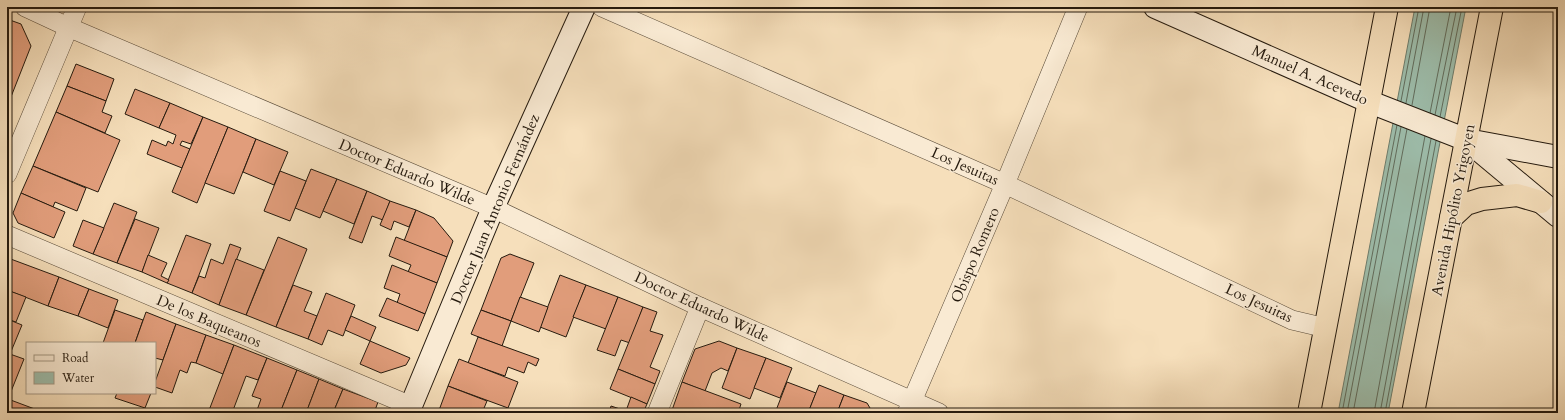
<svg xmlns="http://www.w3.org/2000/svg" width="1565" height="420" viewBox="0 0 1565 420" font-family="Cardo,serif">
	<rect width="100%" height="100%" fill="#f6dfbb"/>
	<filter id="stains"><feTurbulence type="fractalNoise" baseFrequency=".005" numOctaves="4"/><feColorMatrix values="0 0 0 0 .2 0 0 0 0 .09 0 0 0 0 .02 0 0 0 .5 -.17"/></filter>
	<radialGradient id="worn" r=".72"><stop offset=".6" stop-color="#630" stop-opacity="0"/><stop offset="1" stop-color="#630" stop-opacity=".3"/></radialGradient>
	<path fill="#9dbdab" stroke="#6d7c6c" d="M1415 7H1466L1388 413H1338Z"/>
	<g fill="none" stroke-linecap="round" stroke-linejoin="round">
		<g stroke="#616c5c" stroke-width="1">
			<path d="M1401 101 1419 7"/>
			<path d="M1406 103 1424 7"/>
			<path d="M1412 105 1430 7"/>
			<path d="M1430 113 1451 7"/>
			<path d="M1435 115 1457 7"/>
			<path d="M1440 117 1462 7"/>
			<path d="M1342 413 1397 125"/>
			<path d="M1347 413 1401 127"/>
			<path d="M1353 413 1407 129"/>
			<path d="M1374 413 1425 136"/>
			<path d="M1380 413 1431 139"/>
			<path d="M1385 413 1436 141"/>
		</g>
	</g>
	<g fill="#e19d7b" stroke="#251a0e">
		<path d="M7 19 21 24 31 46 7 107Z"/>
		<path d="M76 64 114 79 106 101 67 86Z"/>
		<path d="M67 86 106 101 102 112 112 116 105 133 56 112Z"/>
		<path d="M135 89 170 103 159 128 125 114Z"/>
		<path d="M170 103 203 117 191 144 182 141 180 145 190 149 182 168 147 154 152 140 166 146 168 141 173 144 176 135 159 128Z"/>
		<path d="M56 112 120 140 98 192 33 166Z"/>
		<path d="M203 117 228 127 197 203 172 192Z"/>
		<path d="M228 127 256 139 234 194 205 183Z"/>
		<path d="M256 139 288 152 274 185 243 172Z"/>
		<path d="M33 166 86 188 77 211 55 202 53 207 21 193Z"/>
		<path d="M311 169 337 179 320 218 295 208Z"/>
		<path d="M280 171 306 181 290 221 264 211Z"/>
		<path d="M337 179 367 191 354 224 323 211Z"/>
		<path d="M367 191 390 201 383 220 372 216 362 243 349 238Z"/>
		<path d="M21 193 65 212 54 238 18 223 13 213Z"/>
		<path d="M390 201 416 210 409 227 394 221 391 230 380 225Z"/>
		<path d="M114 203 137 212 117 263 93 254Z"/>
		<path d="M416 210 434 218 453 241 447 257 404 241Z"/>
		<path d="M135 219 159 228 142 272 117 263Z"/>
		<path d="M83 220 104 228 93 254 73 246Z"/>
		<path d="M186 235 211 244 192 293 167 283Z"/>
		<path d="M278 237 307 249 276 327 246 315Z"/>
		<path d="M396 237 447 257 437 283 408 272 411 265 389 256Z"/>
		<path d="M230 244 241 248 219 305 192 293 199 276 205 278 211 259 223 264Z"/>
		<path d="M510 254 534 263 511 321 481 310 501 258Z"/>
		<path d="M148 255 167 263 161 276 169 280 167 283 142 272Z"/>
		<path d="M8 258 59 277 48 306 7 290Z"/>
		<path d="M236 259 264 270 246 315 219 305Z"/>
		<path d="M392 265 437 283 425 314 397 303 400 294 384 288Z"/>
		<path d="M560 275 586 285 566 337 540 327Z"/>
		<path d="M59 277 89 289 78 316 48 306Z"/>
		<path d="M293 285 312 292 304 311 317 316 308 339 276 327Z"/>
		<path d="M586 285 618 297 606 329 573 317Z"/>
		<path d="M89 289 118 300 108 328 78 316Z"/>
		<path d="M7 290 26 297 16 322 7 319Z"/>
		<path d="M326 293 355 305 343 336 328 330 322 345 308 339Z"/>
		<path d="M520 297 548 307 539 332 511 321Z"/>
		<path d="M618 297 643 307 630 343 621 340 615 356 597 350Z"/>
		<path d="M387 298 425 314 418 331 379 316Z"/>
		<path d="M643 307 657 312 650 331 663 335 650 367 660 371 655 384 618 369Z"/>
		<path d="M115 310 143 320 135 343H103Z"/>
		<path d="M481 310 511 321 502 346 471 334Z"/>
		<path d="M146 312 176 324 163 360 155 358V343H135Z"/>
		<path d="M351 316 376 327 370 341 345 330Z"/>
		<path d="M7 319 22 325 10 354 7 353Z"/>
		<path d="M176 324 206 335 196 363 191 362 187 373 180 370 172 393 155 387V382Z"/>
		<path d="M206 335 234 345 223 374 196 363Z"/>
		<path d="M478 337 539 359 536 366 528 362 524 373 508 367 505 376 468 363Z"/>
		<path d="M370 341 410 358 406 365 381 373 360 364Z"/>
		<path d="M719 341 737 348 728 371 721 368 712 373 705 391 682 382 695 349Z"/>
		<path d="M234 345 267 358 258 380 246 376 232 413H208Z"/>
		<path d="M737 348 766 358 750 399 722 388Z"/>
		<path d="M7 353 24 359 8 399 7 398Z"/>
		<path d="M267 358 297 370 280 413H256L261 399 252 396Z"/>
		<path d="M766 358 792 368 780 398 754 388Z"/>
		<path d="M459 359 518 382 508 408 448 386Z"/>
		<path d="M618 369 655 384 647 404 610 389Z"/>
		<path d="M297 370 319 379 306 413H280Z"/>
		<path d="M319 379 343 389 333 413H306Z"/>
		<path d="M682 382 741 404 738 413H671Z"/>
		<path d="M787 382 816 393 808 413H775Z"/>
		<path d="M819 385 844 395 837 413H808Z"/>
		<path d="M448 386 487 401 482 413H438Z"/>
		<path d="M343 389 378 402 374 413H333Z"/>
		<path d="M117 393H151L145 408 115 398Z"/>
		<path d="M844 395 867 403 873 413H837Z"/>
		<path d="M631 397 647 404 643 413H609L611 406 626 411Z"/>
		<path d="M8 399 40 411 39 413H7Z"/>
	</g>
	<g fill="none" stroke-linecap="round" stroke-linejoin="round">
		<g stroke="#594b39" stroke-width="20">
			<g id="street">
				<path d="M25 7 68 27 493 208 700 307 939 413"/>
				<path d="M602 7 1005 184 1292 320 1326 328"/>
				<path d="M7 174 77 7"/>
				<path d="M7 235 411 406"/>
				<path d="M657 413 700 307"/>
				<path d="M907 413 1005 184 1078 7"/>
			</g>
		</g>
		<g stroke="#251a0e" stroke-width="24">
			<g id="secondary">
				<path d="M1155 7 1370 102 1467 140 1558 157"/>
				<path d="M1468 141 1558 216"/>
				<path d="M408 413 493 208 584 7"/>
			</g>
		</g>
		<g stroke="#251a0e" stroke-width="24">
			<g id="highway">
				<path d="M1451 218 1466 204 1482 199 1517 195 1541 202"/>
				<path d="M1309 413 1387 7"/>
				<path d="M1413 413 1492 7"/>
			</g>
		</g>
		<use href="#street" stroke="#f9ead3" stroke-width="19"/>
		<use href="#secondary" stroke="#f9ead3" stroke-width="22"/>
		<use href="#highway" stroke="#f6dfbb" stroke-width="22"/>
	</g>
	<g text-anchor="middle" stroke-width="3" stroke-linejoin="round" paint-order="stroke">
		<g font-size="15" fill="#251a0e" stroke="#f9ead3">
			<text transform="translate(1310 75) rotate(24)" y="5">Manuel A. Acevedo</text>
			<text transform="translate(965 166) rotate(24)" y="5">Los Jesuitas</text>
			<text transform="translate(407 172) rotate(23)" y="5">Doctor Eduardo Wilde</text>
			<text transform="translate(495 209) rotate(-67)" y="5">Doctor Juan Antonio Fernández</text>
			<text transform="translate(1453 210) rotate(-79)" y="5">Avenida Hipólito Yrigoyen</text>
			<text transform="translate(975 255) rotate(-67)" y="5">Obispo Romero</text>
			<text transform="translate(1259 303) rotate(25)" y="5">Los Jesuitas</text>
			<text transform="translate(702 307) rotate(25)" y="5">Doctor Eduardo Wilde</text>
			<text transform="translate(209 321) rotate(23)" y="5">De los Baqueanos</text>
		</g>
	</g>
	<rect width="1565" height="420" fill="none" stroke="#f6dfbb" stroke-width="24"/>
	<rect x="8" y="8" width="1549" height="404" fill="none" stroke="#251a0e" stroke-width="2"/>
	<rect x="12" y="12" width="1541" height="396" fill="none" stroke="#251a0e"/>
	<rect x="26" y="342" width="130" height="52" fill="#f9ead3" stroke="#a49784"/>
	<rect x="34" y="355" width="20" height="6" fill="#f9ead3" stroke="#a49784"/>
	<text x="62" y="362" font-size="12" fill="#251a0e">Road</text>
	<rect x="34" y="372" width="20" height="12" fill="#9dbdab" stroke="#a49784"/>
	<text x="62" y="382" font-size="12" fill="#251a0e">Water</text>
	<rect width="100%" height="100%" filter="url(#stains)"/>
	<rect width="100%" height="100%" fill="url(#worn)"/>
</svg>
